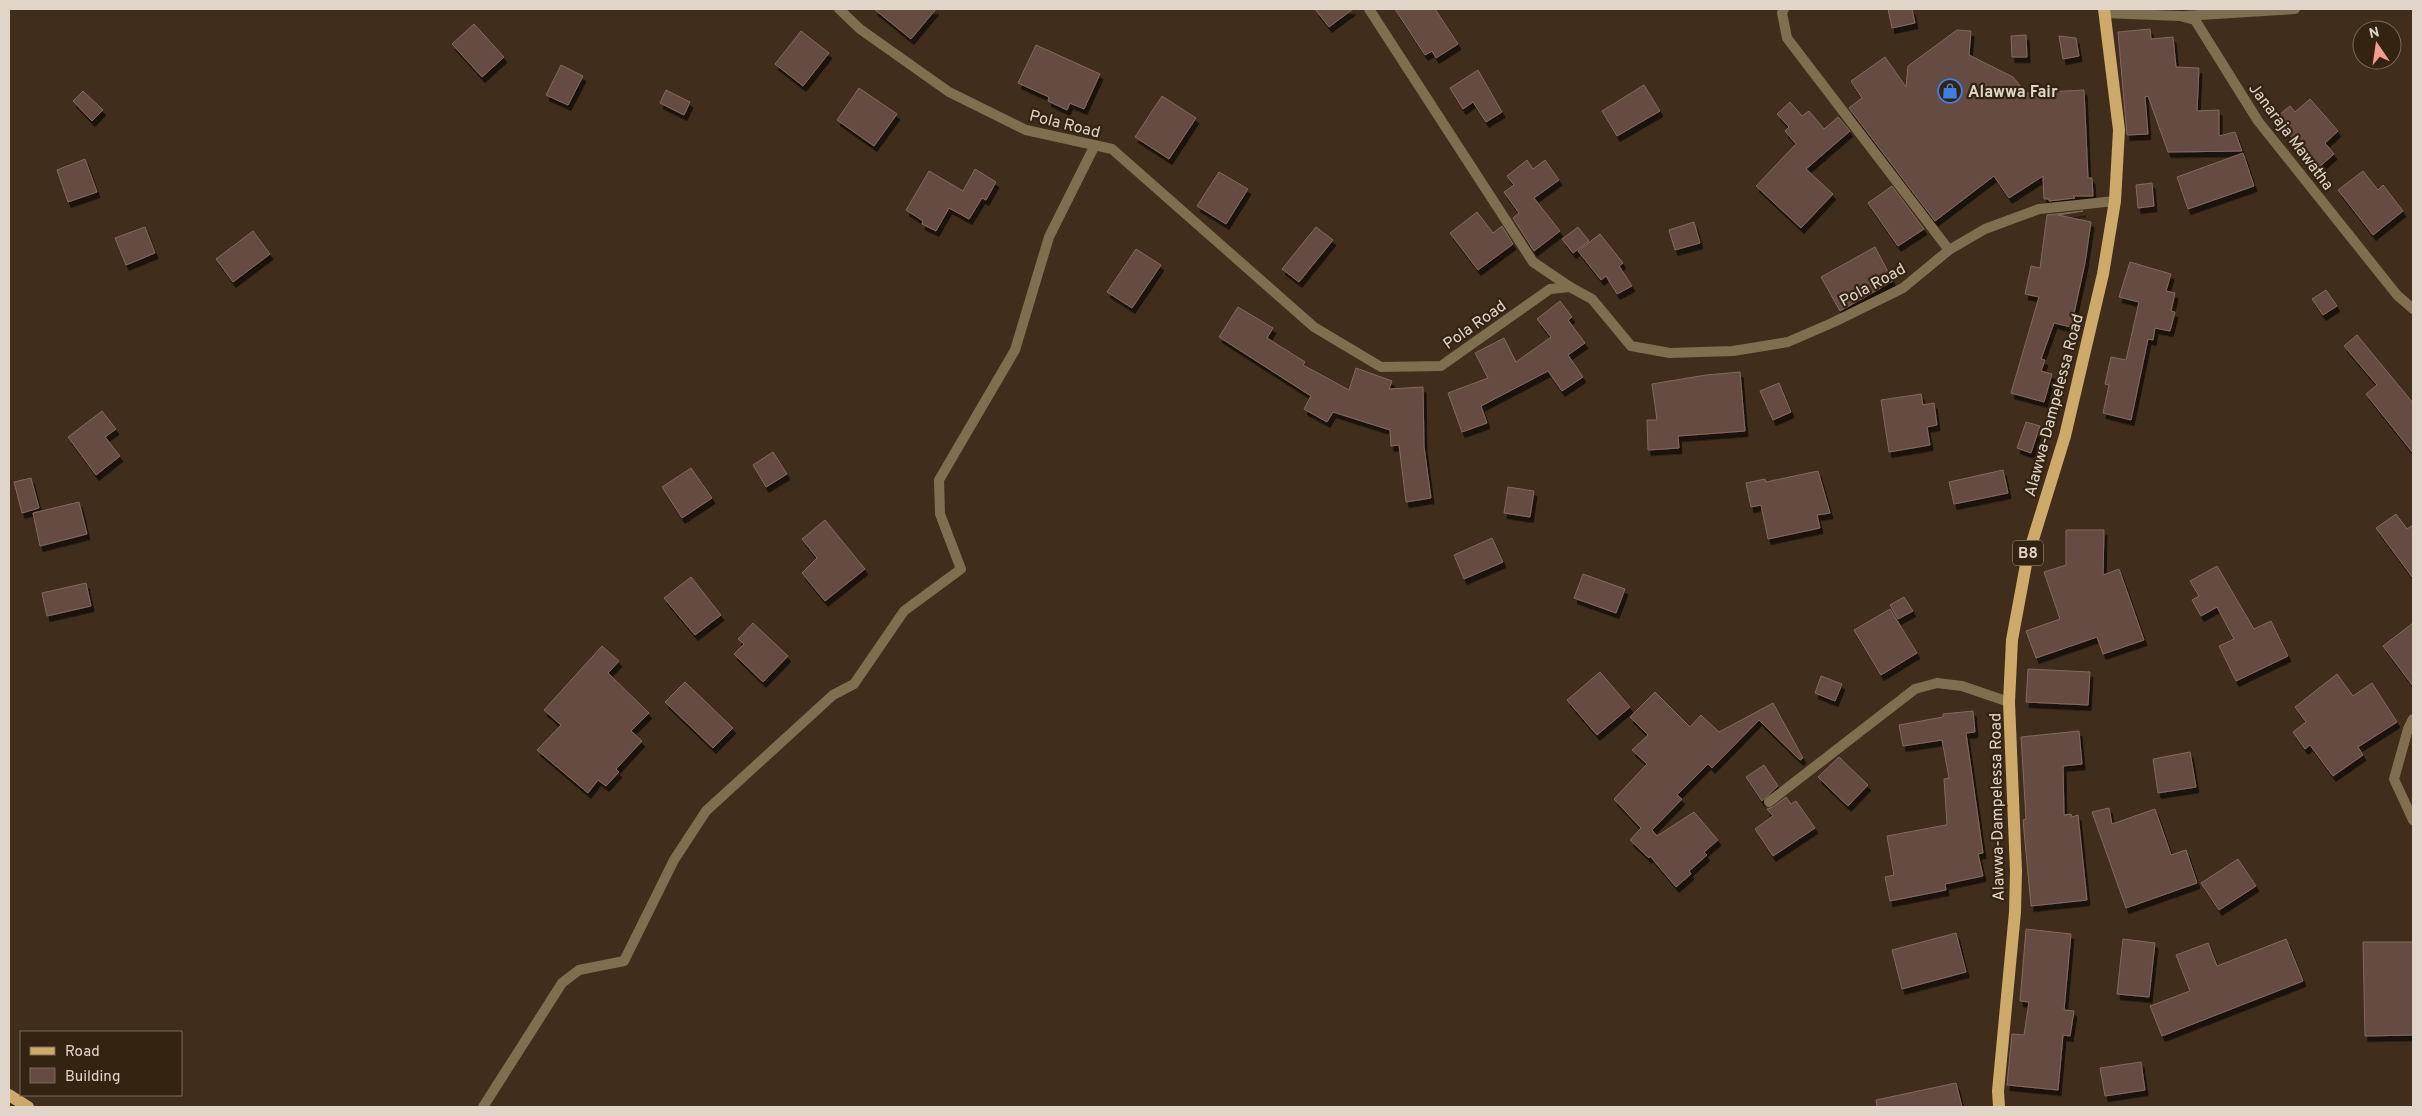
<svg xmlns="http://www.w3.org/2000/svg" width="2422" height="1116" viewBox="0 0 2422 1116" font-family="Overpass,sans-serif">
	<defs>
		<filter id="shadow"><feDropShadow dx="3" dy="5.5" stdDeviation="0" flood-color="#0009"/></filter>
	</defs>
	<rect width="100%" height="100%" fill="#402d1b"/>
	<g fill="#664b42" stroke="#85685e" filter="url(#shadow)">
		<path d="M874 9H936L911 39Z"/>
		<path d="M1315 9H1353L1329 27Z"/>
		<path d="M1395 9H1435L1458 44 1436 58 1432 51 1425 55Z"/>
		<path d="M1888 9H1912L1915 23 1892 28Z"/>
		<path d="M474 24 504 57 482 77 452 44Z"/>
		<path d="M2150 29 2151 39 2173 37 2176 67 2199 68 2197 111 2219 110V136L2235 132 2242 151 2168 152 2148 96 2145 97 2148 134 2127 135 2118 32Z"/>
		<path d="M1957 30 1971 31 1969 55 2013 77 2026 93 2084 90 2088 178H2092L2093 196H2073L2075 198 2049 201V199H2044L2043 176 2009 198 1994 176 1935 221 1849 108 1862 98 1851 81 1885 57 1906 87 1908 66Z"/>
		<path d="M801 31 829 53 803 86 775 64Z"/>
		<path d="M2026 35 2027 57H2012L2011 36Z"/>
		<path d="M2059 36 2076 38 2079 56 2063 59Z"/>
		<path d="M1036 45 1100 74 1084 109 1070 103 1067 110 1048 101 1049 97 1018 83Z"/>
		<path d="M561 65 583 76 568 105 546 95Z"/>
		<path d="M1478 70 1502 112 1486 122 1473 102 1463 109 1450 88Z"/>
		<path d="M1644 85 1660 111 1617 136 1602 111Z"/>
		<path d="M859 88 897 114 874 146 837 120Z"/>
		<path d="M666 90 690 102 684 115 660 103Z"/>
		<path d="M83 91 103 110 92 121 73 101Z"/>
		<path d="M1162 96 1196 118 1169 159 1135 137Z"/>
		<path d="M2310 99 2338 131 2325 143 2334 154 2318 168 2275 118 2290 106 2295 112Z"/>
		<path d="M1790 102 1802 116 1809 111 1824 129 1838 117 1850 131 1806 169 1833 194 1801 228 1756 186 1796 144 1785 131 1789 127 1777 114Z"/>
		<path d="M2243 153 2254 186 2188 209 2177 177Z"/>
		<path d="M85 159 97 192 68 202 57 170Z"/>
		<path d="M1527 160 1533 169 1545 160 1559 180 1534 198 1560 231 1534 251 1513 218 1519 213 1504 192 1514 185 1507 176Z"/>
		<path d="M975 169 996 182 986 200 982 198 969 219 949 208 936 231 922 224 923 221 906 210 929 171 963 191Z"/>
		<path d="M2363 171 2378 190 2383 185 2403 211 2373 235 2338 190Z"/>
		<path d="M1219 172 1248 189 1226 224 1197 206Z"/>
		<path d="M2152 183 2154 206 2138 208 2136 185Z"/>
		<path d="M1892 186 1924 229 1898 246 1868 203Z"/>
		<path d="M2083 211 2058 215 2091 222 2085 263 2071 327 2054 323 2041 359 2045 360 2041 371 2052 374 2044 402 2011 393 2039 297 2025 294 2031 266 2040 268 2047 215Z"/>
		<path d="M1477 212 1493 233 1502 226 1513 244 1478 270 1450 233Z"/>
		<path d="M1694 222 1700 243 1675 250 1669 230Z"/>
		<path d="M145 227 155 253 126 265 115 238Z"/>
		<path d="M1316 227 1333 240 1299 282 1282 269Z"/>
		<path d="M1578 227 1589 241 1573 253 1562 239Z"/>
		<path d="M253 231 270 254 233 282 216 259Z"/>
		<path d="M1600 234 1623 263 1619 266 1632 286 1617 294 1606 276 1601 280 1578 251Z"/>
		<path d="M1875 247 1893 281 1840 311 1821 277Z"/>
		<path d="M1136 249 1161 265 1132 308 1107 292Z"/>
		<path d="M2130 262 2171 274 2166 291 2175 293 2171 311 2175 312 2170 331 2155 328 2153 340 2148 339 2131 420 2103 413 2109 385 2105 384 2111 357 2126 360 2139 302 2119 297Z"/>
		<path d="M2326 290 2337 306 2323 315 2312 299Z"/>
		<path d="M1560 301 1572 317 1568 320 1585 343 1568 355 1583 377 1562 391 1548 371 1481 406 1487 423 1462 432 1448 393 1488 378 1475 353 1504 338 1516 362 1551 337 1537 319Z"/>
		<path d="M1238 307 1273 328 1267 338 1305 362 1303 365 1349 390 1356 368 1392 381 1389 389 1423 387 1424 447 1431 498 1406 502 1399 445 1391 446 1390 430 1333 412 1327 422 1304 409 1311 396 1219 337Z"/>
		<path d="M2357 335 2413 403V453L2366 394 2377 385 2344 346Z"/>
		<path d="M1740 372 1745 431 1678 436 1679 448 1648 450 1647 420H1657L1652 384 1706 375Z"/>
		<path d="M1779 383 1791 412 1773 420 1760 391Z"/>
		<path d="M1921 394 1923 405 1934 403 1937 425 1927 427 1930 445 1889 452 1881 400Z"/>
		<path d="M102 411 116 429 105 437 120 456 96 475 68 437Z"/>
		<path d="M2026 422 2040 426 2031 453 2017 448Z"/>
		<path d="M773 452 787 474 766 487 753 465Z"/>
		<path d="M691 468 712 498 682 518 662 487Z"/>
		<path d="M2003 470 2008 493 1954 504 1949 482Z"/>
		<path d="M1818 471 1830 513 1817 515 1820 528 1768 539 1761 505 1751 507 1746 483 1765 479 1766 482Z"/>
		<path d="M31 478 39 508 22 513 14 482Z"/>
		<path d="M1508 487 1534 491 1530 517 1504 513Z"/>
		<path d="M79 502 87 534 40 546 33 513Z"/>
		<path d="M2396 514 2407 529 2413 525V578L2376 528Z"/>
		<path d="M825 520 865 569 825 601 802 573 817 558 802 539Z"/>
		<path d="M2066 530H2104L2103 575 2119 569 2144 640 2103 654 2097 637 2036 658 2026 631 2060 619 2044 572 2066 565Z"/>
		<path d="M1492 538 1503 562 1464 579 1454 555Z"/>
		<path d="M2217 566 2254 629 2271 621 2288 656 2236 681 2219 646 2234 639 2217 607 2201 616 2192 600 2199 596 2190 581Z"/>
		<path d="M1583 574 1625 589 1616 613 1574 598Z"/>
		<path d="M691 577 721 615 695 635 664 598Z"/>
		<path d="M86 583 91 606 47 616 42 593Z"/>
		<path d="M1904 597 1913 611 1898 619 1890 605Z"/>
		<path d="M1890 609 1917 653 1881 675 1854 630Z"/>
		<path d="M753 623 788 656 763 682 734 654 744 644 738 639Z"/>
		<path d="M2413 623V686L2383 646Z"/>
		<path d="M602 646 619 661 608 673 649 713 631 731 642 741 616 769 619 772 606 786 598 780 588 793 537 750 561 725 544 710Z"/>
		<path d="M2028 669 2090 672 2088 705 2026 702Z"/>
		<path d="M1600 672 1630 707 1597 735 1567 700Z"/>
		<path d="M2337 674 2353 696 2372 683 2397 722 2358 747 2363 755 2333 776 2310 745 2305 749 2293 732 2306 722 2295 707Z"/>
		<path d="M1821 676 1842 684 1835 701 1815 693Z"/>
		<path d="M685 682 733 728 713 748 665 702Z"/>
		<path d="M1655 692 1690 727 1701 715 1719 732 1773 703 1803 758 1800 760 1759 720 1712 768 1708 764 1677 795 1682 799 1652 830 1657 836 1694 812 1718 840 1704 852 1707 855 1689 871 1691 874 1676 887 1650 856 1649 858 1630 840 1641 828 1614 799 1647 764 1632 750 1648 735 1630 717Z"/>
		<path d="M1973 711 1975 732 1966 733 1983 853 1978 854 1983 876 1945 884 1946 890 1890 901 1885 877 1894 875 1887 836 1946 825 1947 823 1944 779 1949 778 1942 740 1903 746 1899 725 1943 717V714Z"/>
		<path d="M2079 731 2082 764 2063 766 2064 815 2071 814 2072 817 2078 815 2087 900 2031 906 2023 820 2026 819 2021 737Z"/>
		<path d="M2190 752 2196 787 2158 793 2153 759Z"/>
		<path d="M1839 757 1868 785 1848 806 1818 777Z"/>
		<path d="M1764 765 1778 786 1762 801 1746 777Z"/>
		<path d="M1786 797 1791 804 1796 801 1815 828 1773 856 1755 829 1773 816 1767 809 1773 807Z"/>
		<path d="M2109 808 2112 824 2155 809 2171 855 2186 850 2197 883 2126 908 2092 812Z"/>
		<path d="M2238 859 2256 886 2219 910 2201 883Z"/>
		<path d="M2026 929 2071 934 2064 1010 2074 1011 2070 1036 2063 1035 2058 1090 2007 1085 2012 1034 2024 1035 2029 1002 2020 1001Z"/>
		<path d="M1956 933 1966 972 1902 989 1892 950Z"/>
		<path d="M2123 939 2155 943 2149 997 2117 994Z"/>
		<path d="M2286 939 2303 981 2162 1036 2150 1006 2190 991 2176 955 2208 943 2217 966Z"/>
		<path d="M2363 942H2413V1035L2365 1036Z"/>
		<path d="M2141 1062 2145 1090 2105 1096 2100 1068Z"/>
		<path d="M1956 1083 1962 1107H1877L1876 1100Z"/>
	</g>
	<g fill="none" stroke-linecap="round" stroke-linejoin="round">
		<g stroke="#7f6f50" stroke-width="10">
			<path d="M839 9 860 29 949 92 1026 130 1112 149 1314 327 1381 367 1441 366 1550 289 1570 287 1592 299 1631 346 1670 353 1733 351 1788 342 1834 322 1903 288 1949 250 1985 229 2039 209 2115 201"/>
			<path d="M1369 9 1533 262 1570 287"/>
			<path d="M1784 9 1782 13 1787 38 1949 250"/>
			<path d="M2184 16 2295 9"/>
			<path d="M2413 719 2408 729 2394 779 2413 820"/>
			<path d="M1769 802 1915 689 1937 683 1962 686 2009 702"/>
			<path d="M483 1107 562 983 579 970 624 961 674 860 706 811 833 695 854 684 904 611 961 569 940 514 939 480 1015 350 1049 237 1094 147"/>
		</g>
		<path stroke="#7f6f50" stroke-width="10" d="M2104 13 2180 16 2195 20 2258 121 2397 295 2413 309"/>
		<g stroke="#cdaa6a" stroke-width="12">
			<path d="M9 1095 28 1107"/>
			<path d="M1999 1107 1998 1091 2015 912 2016 871 2009 702 2012 640 2027 559 2065 436 2103 274 2115 201 2119 130 2104 9"/>
		</g>
	</g>
	<defs>
		<g id="shop-ring" transform="scale(1.25)"><circle r="9.5" fill="#352312" stroke="#3f7fe0" stroke-width="1.5"/><path d="M-5-2.5h2.3a2.7 3.5 0 0 1 5.4 0H5L5.5 6h-11ZM-1.5-2.5h3a1.5 2.3 0 0 0-3 0Z" fill="#3f7fe0"/></g>
	</defs>
	<g fill-rule="evenodd">
		<use href="#shop-ring" x="1950" y="91"/>
	</g>
	<g text-anchor="middle" stroke-width="4.5" stroke-linejoin="round" paint-order="stroke">
		<rect fill="#352312" stroke="#ada093" stroke-width="1" x="2013" y="540.5" width="30" height="25" rx="4"/>
		<g font-size="15" font-weight="bold" fill="#e1d5ca">
			<text x="2028" y="558">B8</text>
		</g>
		<g font-size="16" font-weight="bold" fill="#e1d5ca" stroke="#352312" text-anchor="start">
			<text x="1968" y="97">Alawwa Fair</text>
		</g>
		<g font-size="16" fill="#e1d5ca" stroke="#352312">
			<text transform="translate(1065 123) rotate(14)" y="6">Pola Road</text>
			<text transform="translate(2292 136) rotate(53)" y="6">Janaraja Mawatha</text>
			<text transform="translate(1872 284) rotate(-29)" y="6">Pola Road</text>
			<text transform="translate(1474 324) rotate(-35)" y="6">Pola Road</text>
			<text transform="translate(2053 405) rotate(-75)" y="6">Alawwa-Dampelessa Road</text>
			<text transform="translate(1996 807) rotate(-91)" y="6">Alawwa-Dampelessa Road</text>
		</g>
	</g>
	<rect width="2422" height="1116" fill="none" stroke="#e1d5ca" stroke-width="20"/>
	<rect x="20" y="1031" width="162" height="65" fill="#352312" stroke="#7a6a5c"/>
	<rect x="30" y="1047" width="25" height="8" fill="#cdaa6a" stroke="#7a6a5c"/>
	<text x="65" y="1056" font-size="15" fill="#e1d5ca">Road</text>
	<rect x="30" y="1068" width="25" height="15" fill="#664b42" stroke="#7a6a5c"/>
	<text x="65" y="1081" font-size="15" fill="#e1d5ca">Building</text>
	<g transform="translate(2377 45) rotate(347)"><circle r="24" fill="#352312" stroke="#7a6a5c"/>
	<path d="M0-4L9 19L0 12L-9 19Z" fill="#f59c91"/>
	<text y="-8" font-size="14" font-weight="bold" text-anchor="middle" fill="#e1d5ca">N</text>
	</g>
</svg>
